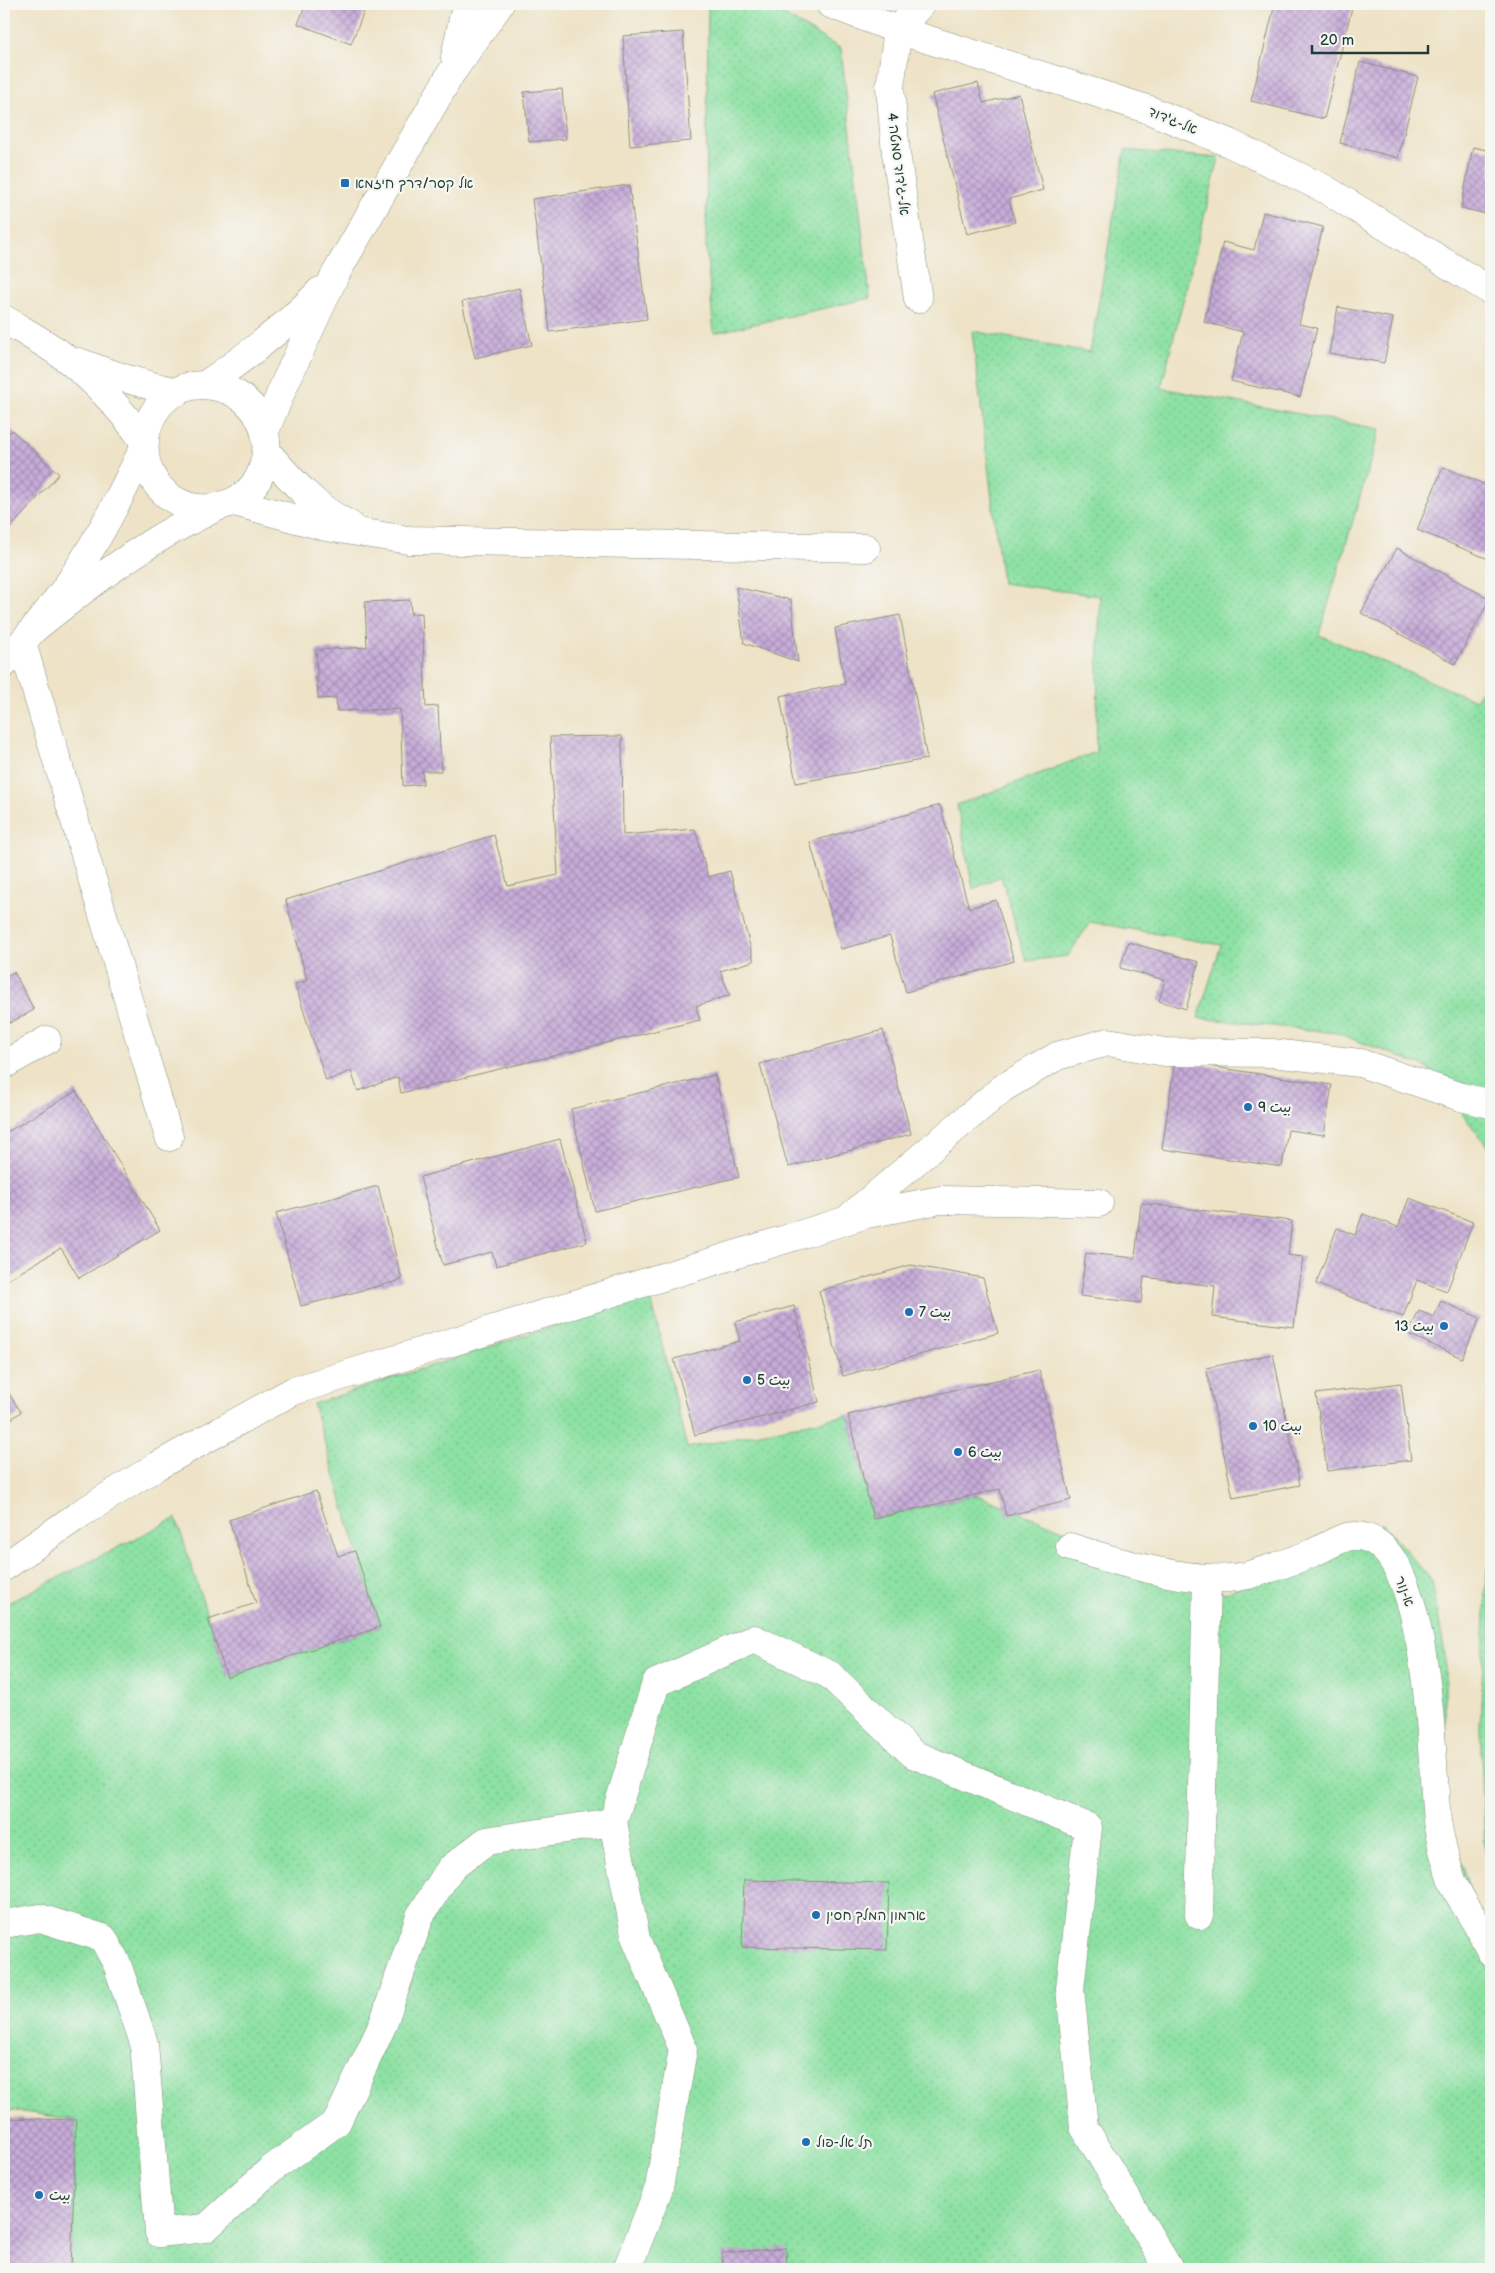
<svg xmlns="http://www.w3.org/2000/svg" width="1495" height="2273" viewBox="0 0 1495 2273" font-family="'Balsamiq Sans','Playpen Sans Arabic','Playpen Sans Hebrew',sans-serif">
	<defs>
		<pattern id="grass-dots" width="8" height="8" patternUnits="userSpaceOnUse" patternTransform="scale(1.25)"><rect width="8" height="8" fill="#8ce1a3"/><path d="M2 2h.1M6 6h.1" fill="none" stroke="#78c28d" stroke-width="1.8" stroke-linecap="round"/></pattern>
		<pattern id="building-cross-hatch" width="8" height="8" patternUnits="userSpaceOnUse" patternTransform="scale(1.25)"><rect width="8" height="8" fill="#c8acd9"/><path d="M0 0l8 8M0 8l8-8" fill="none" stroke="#a28db1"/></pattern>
	</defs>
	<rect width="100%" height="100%" fill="#f6f6f2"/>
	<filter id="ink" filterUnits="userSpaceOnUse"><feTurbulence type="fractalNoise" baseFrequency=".02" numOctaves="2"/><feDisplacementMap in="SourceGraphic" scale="10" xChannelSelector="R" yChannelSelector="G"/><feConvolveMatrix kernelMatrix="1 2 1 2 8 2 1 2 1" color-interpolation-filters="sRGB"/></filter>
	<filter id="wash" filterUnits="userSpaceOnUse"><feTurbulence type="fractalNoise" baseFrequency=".0096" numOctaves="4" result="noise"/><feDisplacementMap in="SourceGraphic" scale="20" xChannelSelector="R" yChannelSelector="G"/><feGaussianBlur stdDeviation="1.12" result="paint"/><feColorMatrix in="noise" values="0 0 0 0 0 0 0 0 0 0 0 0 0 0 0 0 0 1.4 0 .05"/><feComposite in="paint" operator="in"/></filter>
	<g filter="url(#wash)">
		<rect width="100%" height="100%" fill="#eee3c7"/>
		<g fill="url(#grass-dots)" stroke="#568f6c">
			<path d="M708 4H766L841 49 870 298 714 333 706 246Z"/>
			<path d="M1125 150 1219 158 1161 388 1380 429 1319 635 1475 700 1491 676V1151L1426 1067 1337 1033 1198 1018 1221 945 1090 922 1068 956 1026 961 1001 876 973 889 957 805 1096 752 1100 596 1002 583 972 331 1090 352Z"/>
			<path d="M650 1295 687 1448 848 1415 873 1519 977 1495 1127 1556 1226 1593 1346 1528 1383 1524 1432 1581 1445 1654V1816L1476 1908 1491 1922V2269H71L76 2120 4 2109V1605L176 1518 227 1677 380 1627 313 1404Z"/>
			<path d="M1487 1570 1491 1571V1858L1485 1851 1480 1727Z"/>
		</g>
		<g id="blocks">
			<g fill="url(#building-cross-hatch)">
				<path d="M306 4H367L351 44 298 24Z"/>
				<path d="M1275 4H1353L1324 119 1251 101Z"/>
				<path d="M683 32 691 141 630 146 623 36Z"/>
				<path d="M1360 62 1418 77 1398 158 1340 143Z"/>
				<path d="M978 83 983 103 1019 94 1043 190 1009 199 1015 222 967 234 932 94Z"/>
				<path d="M562 89 566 139 529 142 524 92Z"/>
				<path d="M1473 147 1491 151V215L1461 208Z"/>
				<path d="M629 185 647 319 550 332 532 199Z"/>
				<path d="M1263 212 1323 227 1299 324 1317 328 1300 397 1231 381 1243 332 1204 322 1223 242 1254 250Z"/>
				<path d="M519 288 532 345 475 358 462 302Z"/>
				<path d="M1338 307 1393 318 1384 363 1329 353Z"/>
				<path d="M12 430 59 474 4 535V438Z"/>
				<path d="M1443 467 1491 487V560L1417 530Z"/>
				<path d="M1397 548 1490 599 1455 664 1361 613Z"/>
				<path d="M736 587 791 600 798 662 744 643Z"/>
				<path d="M410 600 411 614 422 613 426 707 438 706 441 771H422L423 784 403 786 400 709 337 711 336 698 318 699 316 650 367 647 365 602Z"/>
				<path d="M900 615 927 759 796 783 780 696 845 684 835 628Z"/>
				<path d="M622 736 623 835 695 829 708 877 730 871 754 961 720 971 730 995 696 1006 700 1020 401 1093 398 1077 358 1091 351 1071 326 1081 295 984 307 981 286 900 494 835 508 886 558 875 550 737Z"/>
				<path d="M940 805 969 908 996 900 1014 961 906 992 890 936 841 949 810 842Z"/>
				<path d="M1128 942 1199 962 1186 1009 1159 1001 1165 980 1120 968Z"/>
				<path d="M14 972 34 1010 4 1026V977Z"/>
				<path d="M883 1030 911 1134 788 1167 760 1064Z"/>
				<path d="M1175 1061 1332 1085 1324 1135 1288 1130 1282 1167 1162 1149Z"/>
				<path d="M715 1075 739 1177 595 1211 571 1109Z"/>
				<path d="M76 1091 160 1230 79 1278 61 1248 4 1282V1134Z"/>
				<path d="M560 1139 587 1242 496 1266 492 1252 443 1265 420 1177Z"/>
				<path d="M378 1186 402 1280 301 1306 276 1213Z"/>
				<path d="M1409 1198 1473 1222 1447 1291 1417 1280 1403 1317 1316 1284 1337 1228 1355 1235 1363 1214 1398 1227Z"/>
				<path d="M1141 1203 1292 1221 1288 1255 1303 1257 1294 1327 1212 1317 1215 1286 1144 1277 1141 1303 1080 1296 1086 1253 1135 1258Z"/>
				<path d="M911 1265 983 1278 998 1333 843 1376 819 1291Z"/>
				<path d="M1441 1301 1480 1318 1462 1358 1408 1334 1419 1311 1434 1317Z"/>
				<path d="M794 1306 819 1402 695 1435 674 1359 740 1341 735 1322Z"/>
				<path d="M1273 1354 1300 1485 1233 1498 1206 1368Z"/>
				<path d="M1039 1370 1071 1500 1006 1516 1000 1489 873 1519 848 1415Z"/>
				<path d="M1401 1383 1411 1460 1327 1471 1316 1394Z"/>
				<path d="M4 1386 21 1412 4 1424Z"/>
				<path d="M316 1491 338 1556 355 1551 380 1627 227 1677 208 1619 256 1603 229 1520Z"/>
				<path d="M744 1880 889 1883 887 1950 742 1947Z"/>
				<path d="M4 2118 76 2120 71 2269H4Z"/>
				<path d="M786 2248 787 2269H723L722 2253Z"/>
			</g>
		</g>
	</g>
	<g filter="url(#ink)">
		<use href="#blocks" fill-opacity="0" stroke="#86907e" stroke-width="1"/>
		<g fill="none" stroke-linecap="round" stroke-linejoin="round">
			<g stroke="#86907e" stroke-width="29">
				<g id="minor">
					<path d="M830 4 898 30 1147 109 1229 143 1325 189 1491 291"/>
					<path d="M455 57 466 4"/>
					<path d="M918 299 896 153 890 87 898 30 921 4"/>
					<path d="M4 319C22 330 41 341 59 353 92 377 120 408 144 441"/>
					<path d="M79 362C112 375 143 385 178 392"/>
					<path d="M205 385C246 357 286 327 320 291"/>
					<path d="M265 431 285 383 335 275 450 75 500 4"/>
					<path d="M267 452C291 480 316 509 350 525"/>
					<path d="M234 502 326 527 408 540 866 548"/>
					<path d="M35 628C73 598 111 568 151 543 170 531 191 520 211 510 218 506 225 505 232 502 245 497 258 483 262 470 270 447 267 424 251 406 240 394 228 389 212 386 140 375 115 484 191 507 198 509 207 508 214 508"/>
					<path d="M22 643 169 1137"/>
					<path d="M4 664C27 637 51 610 71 580 99 538 122 494 143 449"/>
					<path d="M4 1065 47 1040"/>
					<path d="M852 1215 1003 1088 1057 1056 1108 1042 1165 1052 1272 1053 1360 1063 1461 1097 1491 1104"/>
					<path d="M1070 1547C1117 1562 1205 1589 1252 1574 1272 1568 1293 1561 1312 1553 1325 1548 1341 1536 1354 1536 1432 1533 1431 1767 1437 1821 1438 1830 1441 1840 1443 1850 1446 1861 1449 1873 1453 1883 1464 1907 1482 1928 1491 1953"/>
					<path d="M4 1567 80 1514 157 1466 293 1391 867 1214 940 1200 1099 1203"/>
					<path d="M1199 1915 1207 1579"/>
					<path d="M4 1924 40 1918 103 1938 117 1964 144 2043 159 2233 206 2228 270 2170 337 2122 383 2024 420 1916 450 1869 486 1841 613 1822"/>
					<path d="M627 2269 659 2188 683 2049 636 1939 613 1822 656 1683 754 1639 830 1675 913 1754 1088 1827 1070 1989 1084 2127 1169 2269"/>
				</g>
			</g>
			<use href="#minor" stroke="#fff" stroke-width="28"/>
		</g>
	</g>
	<g fill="#1f6fb2" stroke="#f6f6f2" stroke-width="2">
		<rect x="340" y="178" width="10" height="10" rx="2.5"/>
		<circle cx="1248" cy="1107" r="5"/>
		<circle cx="909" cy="1312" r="5"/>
		<circle cx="1444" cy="1326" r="5"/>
		<circle cx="747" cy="1380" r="5"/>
		<circle cx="1253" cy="1426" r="5"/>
		<circle cx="958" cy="1452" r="5"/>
		<circle cx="816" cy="1915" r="5"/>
		<circle cx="806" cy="2142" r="5"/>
		<circle cx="39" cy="2195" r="5"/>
	</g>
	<g text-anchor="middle" stroke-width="4.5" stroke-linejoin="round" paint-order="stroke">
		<g font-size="14" fill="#1f3d34" stroke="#f6f6f2">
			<text transform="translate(1173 120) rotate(22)" y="5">אל-ג'דוד</text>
			<text transform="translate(899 164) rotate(83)" y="5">אל-ג'דוד סמטה 4</text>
			<text transform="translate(1405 1591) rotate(69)" y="5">א-נור</text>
		</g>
		<g font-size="14" fill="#1f3d34" stroke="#f6f6f2" text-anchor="start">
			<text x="355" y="188">אל קסר/דרך חיזמא</text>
			<text x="1258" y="1112">بيت 9</text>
			<text x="919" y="1317">بيت 7</text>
			<text x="1434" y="1331" text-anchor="end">بيت 13</text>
			<text x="757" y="1385">بيت 5</text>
			<text x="1263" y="1431">بيت 10</text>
			<text x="968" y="1457">بيت 6</text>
			<text x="826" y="1920">ארמון המלך חסין</text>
			<text x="816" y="2147">תל אל-פול</text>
			<text x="49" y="2200">بيت</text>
		</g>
	</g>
	<rect width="1495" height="2273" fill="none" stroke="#f6f6f2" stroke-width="20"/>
	<path d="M1312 45v8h116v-8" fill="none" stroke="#1f3d34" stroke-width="2.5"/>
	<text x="1320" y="45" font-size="15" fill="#1f3d34" stroke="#f6f6f2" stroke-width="4" paint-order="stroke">20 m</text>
</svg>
